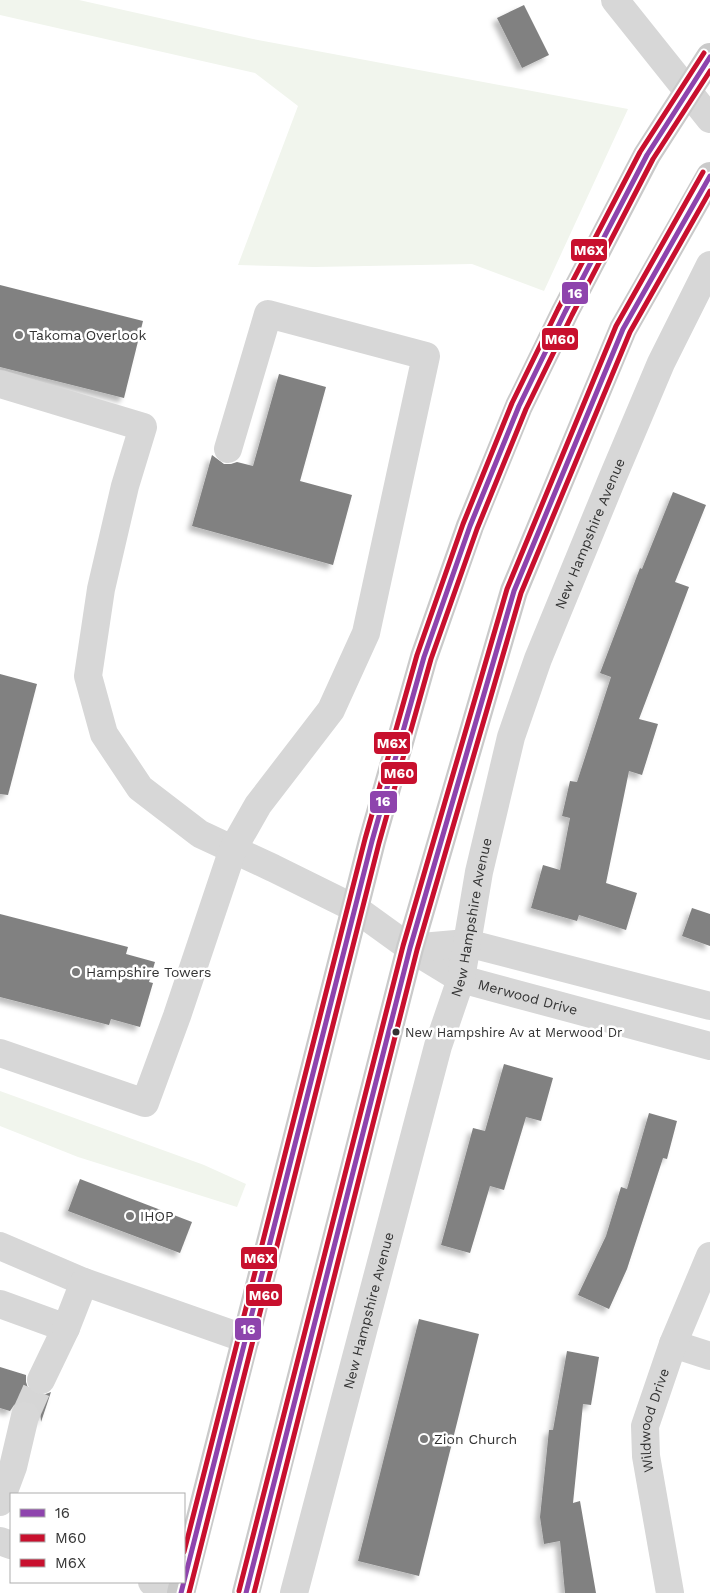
<svg xmlns="http://www.w3.org/2000/svg" width="710" height="1593" viewBox="0 0 710 1593" font-family="'Work Sans',sans-serif">
	<defs>
		<filter id="shadow"><feDropShadow dx="-4.5" dy="4.5" stdDeviation="2.5" flood-color="#0004"/></filter>
	</defs>
	<rect width="100%" height="100%" fill="#fff"/>
	<g fill="#f1f5ed">
		<path d="M0 0H79L253 39 628 109 544 291 472 264 314 267 238 265 298 106 255 73 0 15Z"/>
		<path d="M0 1091 204 1165 246 1184 237 1207 78 1157 0 1126Z"/>
	</g>
	<g fill="#818181" filter="url(#shadow)">
		<path d="M524 5 549 55 522 68 497 18Z"/>
		<path d="M0 285 143 321 124 398 0 367Z"/>
		<path d="M279 374 326 387 300 481 352 495 333 565 192 526 212 455 224 464H231L237 462 253 466Z"/>
		<path d="M673 492 706 505 675 582 689 587 639 719 658 724 642 775 629 771 606 883 637 893 626 930 579 915 577 921 531 908 543 865 560 870 570 818 562 816 570 781 577 782 611 677 600 673 640 568 642 569Z"/>
		<path d="M0 674 37 684 8 795 0 794Z"/>
		<path d="M692 908 710 914V946L682 936Z"/>
		<path d="M0 914 128 947 126 954 155 962 149 982 153 983 140 1027 111 1019 109 1025 0 997Z"/>
		<path d="M504 1064 553 1078 541 1121 526 1117 504 1190 490 1186 470 1253 441 1245 473 1128 485 1131Z"/>
		<path d="M649 1113 677 1121 667 1159 663 1158 627 1269 609 1309 578 1295 606 1236 621 1187 627 1189Z"/>
		<path d="M80 1179 192 1222 180 1253 68 1211Z"/>
		<path d="M419 1319 479 1334 419 1576 358 1561Z"/>
		<path d="M567 1351 599 1357 591 1405 583 1404 573 1503 580 1501 596 1593H565L560 1541 544 1544 540 1517 549 1430H553Z"/>
		<path d="M0 1367 26 1375V1382L28 1388 34 1394 43 1395 51 1392 41 1422 40 1411 35 1404 29 1401H20L14 1405 10 1411 0 1408Z"/>
	</g>
	<g fill="none" stroke-linecap="round" stroke-linejoin="round">
		<path stroke="#d6d6d6" stroke-width="28" stroke-dasharray="28 14" stroke-linecap="butt" d="M25 1416 41 1380"/>
		<g stroke="#d7d7d7" stroke-width="28">
			<path d="M615 0 710 119"/>
			<path id="s1" d="M0 384 143 427 125 486 101 589 88 676 104 734 140 788 200 834 273 868 356 909 410 948 461 979 710 1046"/>
			<path d="M410 948 467 943 710 1006"/>
			<path d="M0 1053 145 1103 177 1016 233 849 258 805 331 710 366 633 426 356 268 314 228 449"/>
			<path d="M0 1246 84 1282"/>
			<path d="M0 1304 66 1328 41 1380"/>
			<path d="M66 1328 84 1282 246 1339"/>
			<path d="M673 1344 710 1356"/>
			<path d="M0 1502 13 1467 25 1416"/>
			<path d="M0 1541 11 1545"/>
			<path d="M152 1582 182 1588"/>
			<path id="s2" d="M294 1593 438 1046 461 979 479 872 511 737 538 659 612 479 661 363 710 265"/>
			<path id="s3" d="M670 1593 646 1456 645 1426 673 1344 710 1256"/>
		</g>
		<g stroke="#cacaca" stroke-width="28">
			<path d="M181 1593 372 841 424 657 470 526 519 406 565 312 647 155 710 57"/>
			<path d="M246 1593 410 948 514 591 623 329 710 176"/>
		</g>
		<g stroke="#fff" stroke-width="9">
			<g id="bus-1">
				<path d="M181 1593 372 841 424 657 470 526 519 406 565 312 647 155 710 57"/>
				<path d="M246 1593 410 948 514 591 623 329 710 176"/>
			</g>
		</g>
		<g stroke="#fff" stroke-width="9">
			<g id="bus-2">
				<path d="M189 1593 379 843 431 659 477 529 526 409 572 315 653 159 710 71"/>
				<path d="M254 1593 417 950 521 593 630 332 710 191"/>
			</g>
		</g>
		<g stroke="#fff" stroke-width="9">
			<g id="bus-3">
				<path d="M184 1552 365 839 417 655 463 524 512 403 558 309 640 152 704 53"/>
				<path d="M239 1591 403 946 507 589 616 326 703 172"/>
			</g>
		</g>
		<use href="#bus-1" stroke="#8e44ad" stroke-width="5"/>
		<use href="#bus-2" stroke="#c8102e" stroke-width="5"/>
		<use href="#bus-3" stroke="#c8102e" stroke-width="5"/>
	</g>
	<g fill="#7a7a7a" stroke="#fff" stroke-width="2">
		<circle cx="19" cy="335" r="5"/>
		<circle cx="76" cy="972" r="5"/>
		<circle cx="130" cy="1216" r="5"/>
		<circle cx="424" cy="1439" r="5"/>
	</g>
	<circle fill="#333" stroke="#fff" stroke-width="2" cx="396" cy="1032" r="4.5"/>
	<g text-anchor="middle" stroke-width="5" stroke-linejoin="round" paint-order="stroke">
		<g font-size="13" fill="#333" stroke="#fff" text-anchor="start">
			<text x="405" y="1037">New Hampshire Av at Merwood Dr</text>
		</g>
		<g font-size="14" fill="#333" stroke="#fff" text-anchor="start">
			<text x="29" y="340">Takoma Overlook</text>
			<text x="86" y="977">Hampshire Towers</text>
			<text x="140" y="1221">IHOP</text>
			<text x="434" y="1444">Zion Church</text>
		</g>
		<g font-size="14" fill="#333" stroke="#fff">
			<text dy="5" stroke="none"><textPath href="#s2" startOffset="1102">New Hampshire Avenue</textPath></text>
			<text dy="5" stroke="none"><textPath href="#s2" startOffset="699">New Hampshire Avenue</textPath></text>
			<text dy="5" stroke="none"><textPath href="#s1" startOffset="974">Merwood Drive</textPath></text>
			<text dy="5" stroke="none"><textPath href="#s2" startOffset="292">New Hampshire Avenue</textPath></text>
			<text dy="5" stroke="none"><textPath href="#s3" startOffset="176">Wildwood Drive</textPath></text>
		</g>
	</g>
	<g stroke="#fff" stroke-width="2">
		<rect x="570" y="238" width="38" height="24" rx="5" fill="#c8102e"/>
		<rect x="561" y="281" width="28" height="24" rx="5" fill="#8e44ad"/>
		<rect x="541" y="327" width="38" height="24" rx="5" fill="#c8102e"/>
		<rect x="373" y="731" width="38" height="24" rx="5" fill="#c8102e"/>
		<rect x="380" y="761" width="38" height="24" rx="5" fill="#c8102e"/>
		<rect x="369" y="790" width="29" height="24" rx="5" fill="#8e44ad"/>
		<rect x="240" y="1246" width="38" height="24" rx="5" fill="#c8102e"/>
		<rect x="245" y="1283" width="38" height="24" rx="5" fill="#c8102e"/>
		<rect x="234" y="1317" width="28" height="24" rx="5" fill="#8e44ad"/>
	</g>
	<g font-size="14" text-anchor="middle" font-weight="bold" fill="#fff">
		<text x="589" y="255">M6X</text>
		<text x="575" y="298">16</text>
		<text x="560" y="344">M60</text>
		<text x="392" y="748">M6X</text>
		<text x="399" y="778">M60</text>
		<text x="383" y="806">16</text>
		<text x="259" y="1263">M6X</text>
		<text x="264" y="1300">M60</text>
		<text x="248" y="1334">16</text>
	</g>
	<rect x="10" y="1493" width="175" height="90" fill="#ffffff" stroke="#adadad"/>
	<rect x="20" y="1509" width="25" height="8" fill="#8e44ad" stroke="#adadad"/>
	<text x="55" y="1518" font-size="15" fill="#333333">16</text>
	<rect x="20" y="1534" width="25" height="8" fill="#c8102e" stroke="#adadad"/>
	<text x="55" y="1543" font-size="15" fill="#333333">M60</text>
	<rect x="20" y="1559" width="25" height="8" fill="#c8102e" stroke="#adadad"/>
	<text x="55" y="1568" font-size="15" fill="#333333">M6X</text>
</svg>
